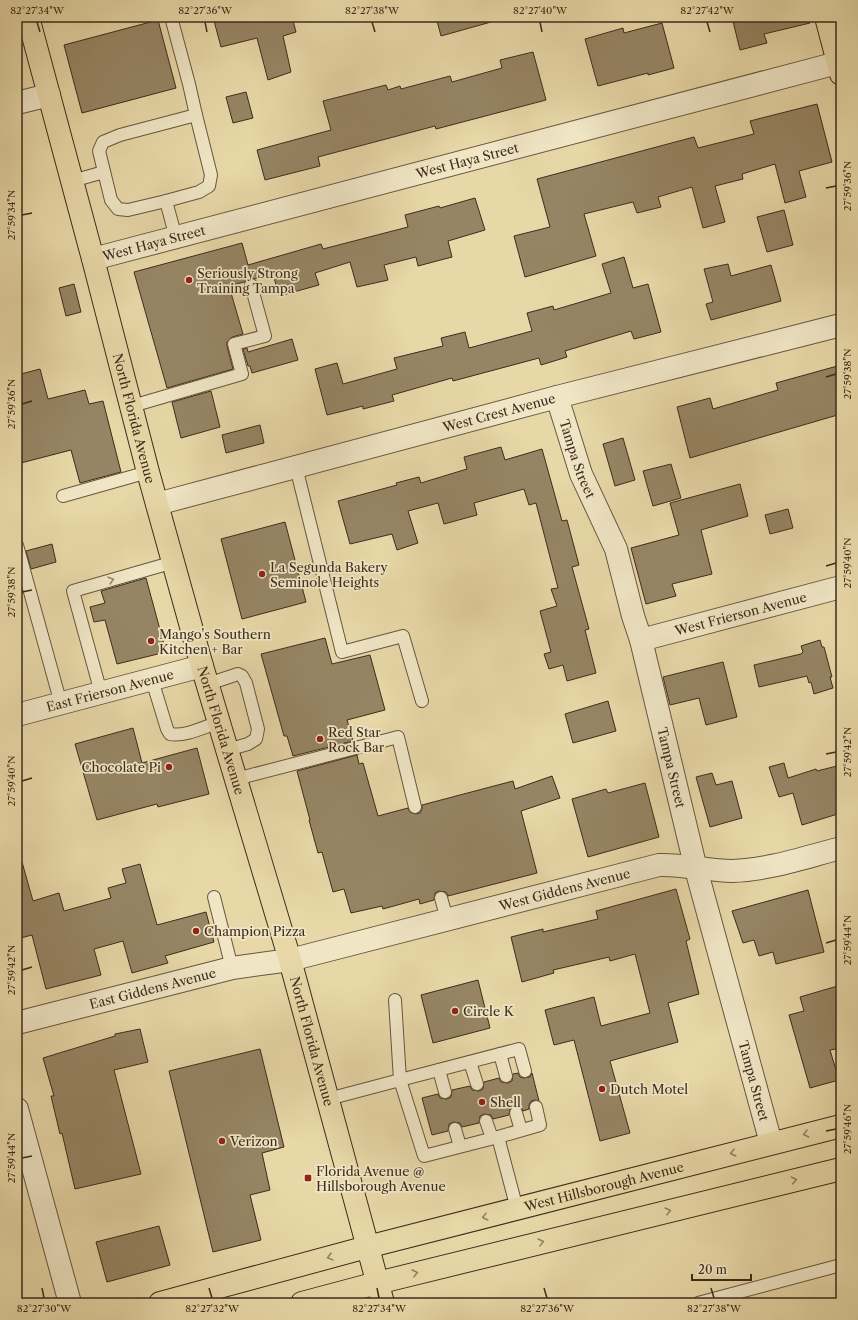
<svg xmlns="http://www.w3.org/2000/svg" width="858" height="1320" viewBox="0 0 858 1320" font-family="'Libre Caslon Text',serif">
	<rect width="100%" height="100%" fill="#e8d8a8"/>
	<filter id="stains"><feTurbulence type="fractalNoise" baseFrequency=".005" numOctaves="4"/><feColorMatrix values="0 0 0 0 .2 0 0 0 0 .09 0 0 0 0 .02 0 0 0 .5 -.17"/></filter>
	<radialGradient id="worn" r=".72"><stop offset=".6" stop-color="#630" stop-opacity="0"/><stop offset="1" stop-color="#630" stop-opacity=".3"/></radialGradient>
	<g fill="#968564" stroke="#3e2b1b">
		<path d="M213 17H292L296 32 283 36 291 72 268 80 257 38 221 47Z"/>
		<path d="M436 17H490L491 22 441 36Z"/>
		<path d="M732 17H809L810 23 764 34 767 43 740 50Z"/>
		<path d="M158 20 176 88 82 113 64 45Z"/>
		<path d="M662 23 674 68 648 75V73L598 86 585 39 623 28 624 33Z"/>
		<path d="M533 52 546 100 436 129 435 126 318 157 320 166 265 180 257 150 331 130 323 101 386 85 388 90 400 86 401 89 450 76 452 82 502 68 500 60Z"/>
		<path d="M246 92 253 118 233 123 226 97Z"/>
		<path d="M817 104 832 162 799 171 806 197 785 203 775 164 742 174 743 179 715 186 725 222 703 228 692 187 658 197 661 207 637 213 633 202 584 214 596 256 525 277 514 236 550 227 537 179 694 137 698 148 754 134 750 121Z"/>
		<path d="M475 198 485 230 448 241 452 257 418 266 416 257 384 265 388 280 357 287 350 262 315 273 319 285 279 296 273 274 255 279 249 278 244 282 229 286 243 334 232 337 227 342V346L233 369 167 388 134 272 242 243 248 265 321 244 323 249 408 227 405 215 439 206 440 208Z"/>
		<path d="M784 210 793 245 767 252 757 217Z"/>
		<path d="M624 257 633 288 648 284 661 332 634 339 631 331 565 351 567 357 541 365 539 358 453 381 452 378 392 395 394 401 363 409V406L327 415 315 369 337 363 343 384 397 369 394 358 443 346 441 338 465 332 469 348 532 331 527 313 553 306 554 310 611 293 602 264Z"/>
		<path d="M728 264 731 276 771 265 781 301 711 320 706 304 713 302 704 269Z"/>
		<path d="M74 284 81 312 66 316 59 288Z"/>
		<path d="M292 339 298 360 252 373 250 366H248L243 349 247 348 248 352Z"/>
		<path d="M841 365V414L690 458 677 407 710 398 713 409 778 390 776 383Z"/>
		<path d="M40 369 48 399 85 390 89 404 103 401 121 472 80 483 71 450 17 464V375Z"/>
		<path d="M211 391 220 427 181 438 172 402Z"/>
		<path d="M260 425 264 443 226 453 222 435Z"/>
		<path d="M623 438 635 480 615 486 603 444Z"/>
		<path d="M501 447 505 460 542 449 562 521 567 520 579 565 572 567 589 629 585 630 596 673 567 681 563 665 549 669 544 654 551 652 540 611 557 606 551 589 558 588 536 503 529 505 524 489 474 503 477 515 444 524 438 503 408 511 418 543 397 550 392 534 350 544 338 501 397 485 396 483 419 477 421 483 467 469 464 457Z"/>
		<path d="M671 464 681 498 653 506 643 471Z"/>
		<path d="M740 484 748 516 701 530 712 574 672 584 676 596 646 604 631 548 679 535 670 503Z"/>
		<path d="M788 509 793 528 770 534 765 515Z"/>
		<path d="M285 522 306 602 242 619 221 539Z"/>
		<path d="M52 544 56 562 31 569 26 551Z"/>
		<path d="M146 578 166 652 117 664 105 620 94 622 90 607 105 603 101 591Z"/>
		<path d="M325 638 332 664 370 655 385 710 347 720 353 741 293 756 287 736H284L261 654Z"/>
		<path d="M820 640 822 647H824L832 677H830L833 688 814 694 811 682 809 683 807 676 759 687 754 665 801 654 803 652 801 646Z"/>
		<path d="M723 662 737 717 706 725 699 698 670 705 663 677Z"/>
		<path d="M608 701 616 731 573 743 565 714Z"/>
		<path d="M133 728 142 763 197 748 209 794 158 807 157 804 97 820 75 744Z"/>
		<path d="M357 755 359 764 363 763 378 816 408 808 410 812 416 814 420 813 422 809V805L513 781 515 789 552 776 560 798 521 811 537 873 448 896 446 892 439 891 435 893 434 900 420 904 419 899 383 909 382 906 351 913 344 889 333 892 322 852 318 853 309 820H310L297 771Z"/>
		<path d="M784 763 788 778 816 769 817 771 841 765V813L802 825 793 793 779 797 769 767Z"/>
		<path d="M712 773 716 785 732 781 742 818 710 827 696 777Z"/>
		<path d="M645 783 659 837 588 857 572 799 606 789 608 793Z"/>
		<path d="M17 862H22L33 901 59 893 64 911 111 898 108 888 126 883 122 869 140 864 157 925 206 912 214 942 165 956 168 963 132 973 123 941 94 949 101 975 46 989 32 935 17 939Z"/>
		<path d="M676 889 690 939 686 941 699 994 668 1003 678 1042 610 1061 630 1133 600 1141 574 1040 554 1045 545 1010 594 997 601 1026 650 1013 635 954 610 961 609 957 553 970 554 973 522 982 511 937 543 929V932L598 919 596 911Z"/>
		<path d="M808 890 824 952 776 964 773 952 759 956 754 940 743 943 732 911Z"/>
		<path d="M478 980 490 1028 433 1043 421 995Z"/>
		<path d="M841 985V1048L830 1050 839 1080 810 1088 789 1015 804 1011 800 997Z"/>
		<path d="M140 1029 148 1062 114 1070 141 1174 75 1189 62 1133 60 1134 51 1096H54L43 1058 115 1036V1034Z"/>
		<path d="M260 1049 284 1147 262 1153 270 1190 250 1195 261 1240 213 1252 169 1071Z"/>
		<path d="M518 1073 520 1077 523 1078 530 1077 532 1073 539 1101 535 1100 531 1101 529 1105V1109L523 1111 521 1107 514 1106 510 1108 509 1115 493 1119 491 1115 484 1114 480 1116 479 1123 462 1127 460 1123 453 1122 449 1124 448 1131 432 1135 422 1098 438 1094 440 1098 447 1099 451 1097 452 1090 470 1086 472 1090 479 1091 483 1089 484 1082 499 1078 501 1082 508 1083 512 1081 513 1074Z"/>
		<path d="M159 1226 170 1265 107 1282 96 1242Z"/>
	</g>
	<g fill="none" stroke-linecap="round" stroke-linejoin="round">
		<g stroke="#68563e" stroke-width="14">
			<g id="lane">
				<path d="M171 17 189 84 196 115 211 175 209 186 199 192 166 201 176 238"/>
				<path d="M72 181 104 172"/>
				<path d="M166 201 128 210 118 209 111 200 99 151 103 142 120 135 196 115"/>
				<path d="M132 406 242 374 234 344 265 336 251 285"/>
				<path d="M296 467 342 652 403 636 422 701"/>
				<path d="M63 496 148 472"/>
				<path d="M17 545 61 704"/>
				<path d="M152 680 167 729 170 734C185 737 204 727 219 722"/>
				<path d="M208 684 238 674 242 676 246 683 258 729 256 739 248 744 227 750"/>
				<path d="M101 693 73 591 174 562"/>
				<path d="M236 779 398 737 415 807"/>
				<path d="M214 897 232 968"/>
				<path d="M441 898 447 919"/>
				<path d="M395 1000 400 1080 519 1049 525 1071"/>
				<path d="M500 1054 506 1076"/>
				<path d="M470 1062 477 1084"/>
				<path d="M439 1070 445 1092"/>
				<path d="M328 1099 400 1080 424 1156 498 1137 517 1209"/>
				<path d="M516 1113 521 1130"/>
				<path d="M486 1121 492 1138"/>
				<path d="M455 1129 460 1146"/>
				<path d="M498 1137 540 1125 536 1107"/>
				<path d="M698 1303 841 1265"/>
			</g>
		</g>
		<g stroke="#68563e" stroke-width="24">
			<g id="street">
				<path d="M17 103 49 95"/>
				<path id="s1" d="M93 259 841 62"/>
				<path id="s2" d="M557 397 581 474 616 549 633 616 641 640 696 869 771 1143"/>
				<path id="s3" d="M157 504 557 397 841 325"/>
				<path id="s4" d="M641 640 841 587"/>
				<path id="s5" d="M17 715 202 666"/>
				<path id="s6" d="M17 1023 232 968 290 960 659 865C683 864 708 871 732 871 769 870 806 857 841 848"/>
				<path d="M17 1109 70 1303"/>
			</g>
		</g>
		<g stroke="#3e2b1b" stroke-width="24">
			<g id="primary">
				<path id="s7" d="M28 17 93 259 148 472 202 666 290 960 383 1303"/>
				<path d="M826 17 841 74"/>
				<path id="s8" d="M160 1303 367 1247 841 1126"/>
				<path d="M302 1303 377 1283 841 1169"/>
			</g>
		</g>
		<use href="#lane" stroke="#f0e6c6" stroke-width="12"/>
		<use href="#street" stroke="#f0e6c6" stroke-width="22"/>
		<use href="#primary" stroke="#e8d8a8" stroke-width="22"/>
	</g>
	<defs><path id="oneway-chevron" d="M-2-3.5L2.5 0L-2 3.5" fill="none" stroke-width="1.6" stroke-linecap="round" stroke-linejoin="round"/></defs>
	<use stroke="#978870" href="#oneway-chevron" transform="translate(111 580) rotate(-16)"/>
	<g stroke="#938262">
		<use href="#oneway-chevron" transform="translate(806 1134) rotate(166)"/>
		<use href="#oneway-chevron" transform="translate(733 1153) rotate(166)"/>
		<use href="#oneway-chevron" transform="translate(794 1180) rotate(-13)"/>
		<use href="#oneway-chevron" transform="translate(668 1211) rotate(-14)"/>
		<use href="#oneway-chevron" transform="translate(485 1217) rotate(166)"/>
		<use href="#oneway-chevron" transform="translate(541 1242) rotate(-14)"/>
		<use href="#oneway-chevron" transform="translate(330 1257) rotate(165)"/>
		<use href="#oneway-chevron" transform="translate(415 1273) rotate(-14)"/>
	</g>
	<path fill="none" stroke="#3e2b1b" stroke-width="1.5" d="M37 22 40 32M205 22 207 32M372 22 375 32M540 22 542 32M707 22 710 32M826 188 836 186M22 215 32 213M826 377 836 374M22 404 32 401M826 566 836 563M22 592 32 590M826 754 836 752M22 781 32 778M826 943 836 940M22 970 32 967M826 1131 836 1129M22 1158 32 1156M42 1288 44 1298M209 1288 212 1298M377 1288 379 1298M544 1288 547 1298M711 1288 714 1298"/>
	<g fill="#8f2418" stroke="#f0e6c6" stroke-width="1.5">
		<circle cx="189" cy="280" r="4"/>
		<circle cx="262" cy="574" r="4"/>
		<circle cx="151" cy="641" r="4"/>
		<circle cx="320" cy="739" r="4"/>
		<circle cx="169" cy="767" r="4"/>
		<circle cx="196" cy="931" r="4"/>
		<circle cx="455" cy="1011" r="4"/>
		<circle cx="602" cy="1089" r="4"/>
		<circle cx="482" cy="1102" r="4"/>
		<circle cx="222" cy="1141" r="4"/>
		<rect x="304" y="1174" width="8" height="8" rx="2"/>
	</g>
	<g text-anchor="middle" stroke-width="3.5" stroke-linejoin="round" paint-order="stroke">
		<g font-size="13" fill="#3e2b1b" stroke="#f0e6c6">
			<text dy="5" stroke="none"><textPath href="#s1" startOffset="387">West Haya Street</textPath></text>
			<text dy="5" stroke="none"><textPath href="#s1" startOffset="63">West Haya Street</textPath></text>
			<text dy="5" stroke="none"><textPath href="#s3" startOffset="354">West Crest Avenue</textPath></text>
			<text dy="5" stroke="none"><textPath href="#s7" startOffset="415">North Florida Avenue</textPath></text>
			<text dy="5" stroke="none"><textPath href="#s2" startOffset="65">Tampa Street</textPath></text>
			<text dy="5" stroke="none"><textPath href="#s4" startOffset="103">West Frierson Avenue</textPath></text>
			<text dy="5" stroke="none"><textPath href="#s5" startOffset="96">East Frierson Avenue</textPath></text>
			<text dy="5" stroke="none"><textPath href="#s7" startOffset="739">North Florida Avenue</textPath></text>
			<text dy="5" stroke="none"><textPath href="#s2" startOffset="389">Tampa Street</textPath></text>
			<text dy="5" stroke="none"><textPath href="#s6" startOffset="564">West Giddens Avenue</textPath></text>
			<text dy="5" stroke="none"><textPath href="#s6" startOffset="140">East Giddens Avenue</textPath></text>
			<text dy="5" stroke="none"><textPath href="#s7" startOffset="1063">North Florida Avenue</textPath></text>
			<text dy="5" stroke="none"><textPath href="#s2" startOffset="713">Tampa Street</textPath></text>
			<text dy="5" stroke="none"><textPath href="#s8" startOffset="459">West Hillsborough Avenue</textPath></text>
		</g>
		<g font-size="13" fill="#3e2b1b" stroke="#f0e6c6" text-anchor="start">
			<text x="197" y="278">Seriously Strong<tspan x="197" dy="15">Training Tampa</tspan></text>
			<text x="270" y="572">La Segunda Bakery<tspan x="270" dy="15">Seminole Heights</tspan></text>
			<text x="159" y="639">Mango's Southern<tspan x="159" dy="15">Kitchen + Bar</tspan></text>
			<text x="328" y="737">Red Star<tspan x="328" dy="15">Rock Bar</tspan></text>
			<text x="161" y="772" text-anchor="end">Chocolate Pi</text>
			<text x="204" y="936">Champion Pizza</text>
			<text x="463" y="1016">Circle K</text>
			<text x="610" y="1094">Dutch Motel</text>
			<text x="490" y="1107">Shell</text>
			<text x="230" y="1146">Verizon</text>
			<text x="316" y="1176">Florida Avenue @<tspan x="316" dy="15">Hillsborough Avenue</tspan></text>
		</g>
	</g>
	<rect width="858" height="1320" fill="none" stroke="#e8d8a8" stroke-width="44"/>
	<path d="M692 1274v6h59v-6" fill="none" stroke="#3e2b1b" stroke-width="2"/>
	<text x="698" y="1274" font-size="12" fill="#3e2b1b" stroke="#f0e6c6" stroke-width="3" paint-order="stroke">20 m</text>
	<rect x="22" y="22" width="814" height="1276" fill="none" stroke="#3e2b1b" stroke-width="1.5"/>
	<g font-size="10" text-anchor="middle" fill="#3e2b1b">
		<text x="37" y="14">82°27'34"W</text>
		<text x="205" y="14">82°27'36"W</text>
		<text x="372" y="14">82°27'38"W</text>
		<text x="540" y="14">82°27'40"W</text>
		<text x="707" y="14">82°27'42"W</text>
		<text transform="translate(847 186) rotate(-90)" y="4">27°59'36"N</text>
		<text transform="translate(11 215) rotate(-90)" y="4">27°59'34"N</text>
		<text transform="translate(847 374) rotate(-90)" y="4">27°59'38"N</text>
		<text transform="translate(11 404) rotate(-90)" y="4">27°59'36"N</text>
		<text transform="translate(847 563) rotate(-90)" y="4">27°59'40"N</text>
		<text transform="translate(11 592) rotate(-90)" y="4">27°59'38"N</text>
		<text transform="translate(847 752) rotate(-90)" y="4">27°59'42"N</text>
		<text transform="translate(11 781) rotate(-90)" y="4">27°59'40"N</text>
		<text transform="translate(847 940) rotate(-90)" y="4">27°59'44"N</text>
		<text transform="translate(11 970) rotate(-90)" y="4">27°59'42"N</text>
		<text transform="translate(847 1129) rotate(-90)" y="4">27°59'46"N</text>
		<text transform="translate(11 1158) rotate(-90)" y="4">27°59'44"N</text>
		<text x="44" y="1312">82°27'30"W</text>
		<text x="212" y="1312">82°27'32"W</text>
		<text x="379" y="1312">82°27'34"W</text>
		<text x="547" y="1312">82°27'36"W</text>
		<text x="714" y="1312">82°27'38"W</text>
	</g>
	<rect width="100%" height="100%" filter="url(#stains)"/>
	<rect width="100%" height="100%" fill="url(#worn)"/>
</svg>
